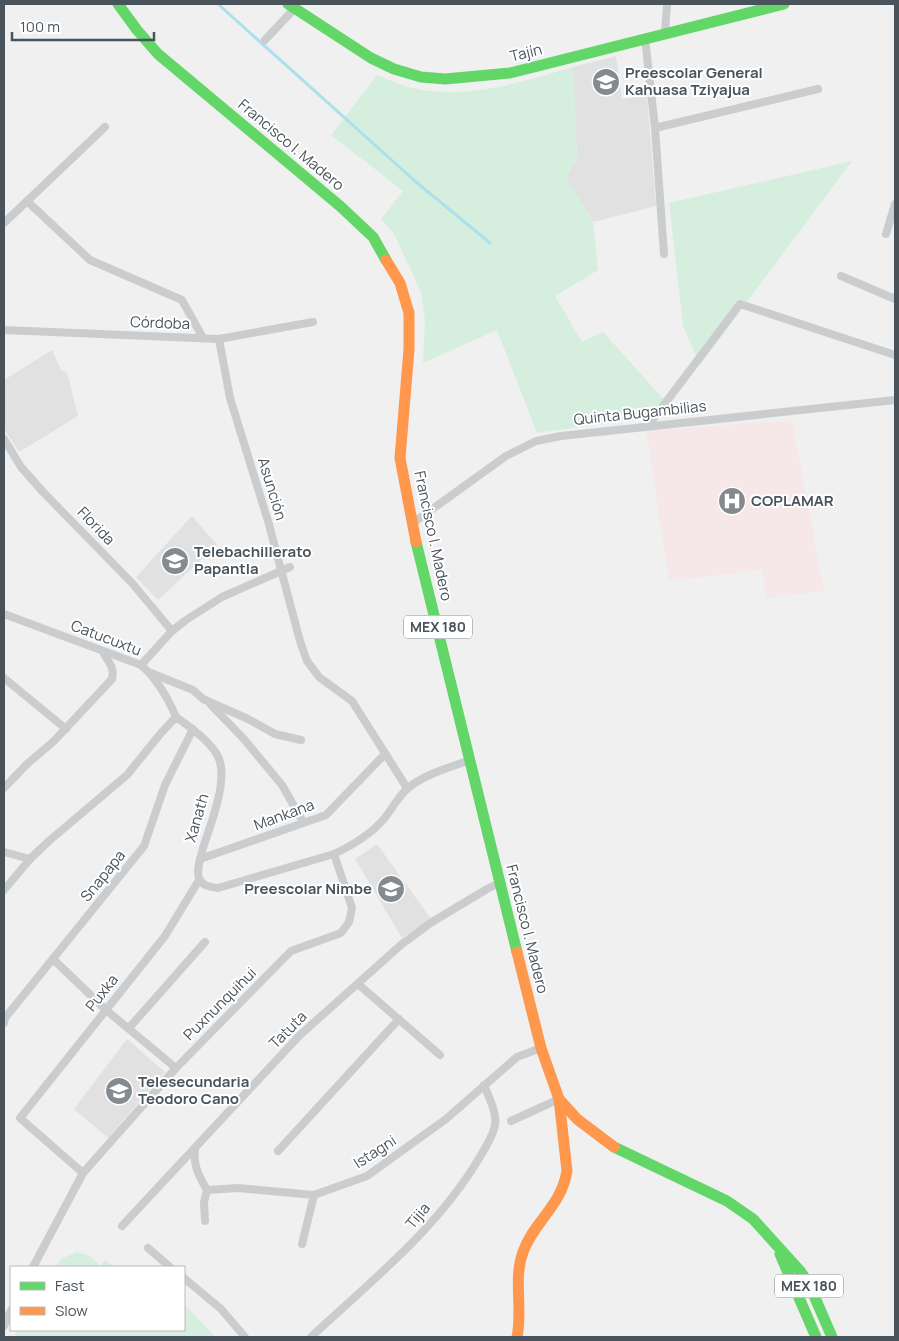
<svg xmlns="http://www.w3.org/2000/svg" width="899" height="1341" viewBox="0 0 899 1341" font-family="Manrope,sans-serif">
	<rect width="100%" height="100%" fill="#f0f0f0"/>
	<g fill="#e2e1e2">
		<path d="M616 56 622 99 647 96 656 206 593 222 566 177 577 159 573 67Z"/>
		<path d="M52 350 61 370 67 372 78 416 19 452 4 429V380Z"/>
		<path d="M192 516 217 545 158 600 136 577Z"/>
		<path d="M377 844 431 919 402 938 355 859Z"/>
		<path d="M127 1039 165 1072 108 1138 74 1109Z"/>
	</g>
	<path fill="#f6e8e8" d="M792 420 824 591 766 598 762 570 669 581 646 431Z"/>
	<g fill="#d6eede">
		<path d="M573 67 577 159 566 177 593 222 598 270 555 296 582 342 603 332 668 404 659 416 537 433 497 330 423 363 425 321 421 292 394 234 381 219 403 191 331 135 377 75C385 78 393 82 402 85 459 103 518 83 573 67Z"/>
		<path d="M852 161 700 365 683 326 669 203Z"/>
		<path d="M77 1252 90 1256 100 1266 105 1260 114 1267H56L61 1259Z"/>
		<path d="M184 1304 215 1337H14L18 1330H184Z"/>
	</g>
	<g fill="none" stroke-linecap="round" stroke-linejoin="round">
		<path stroke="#ace0ea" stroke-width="3" d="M218 4 416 182 490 243"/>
		<g stroke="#caccce" stroke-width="8">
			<path d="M665 33 667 4"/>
			<path d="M645 38 655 128 664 254"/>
			<path d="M265 40 294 9"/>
			<path d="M655 128 818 89"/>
			<path d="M27 201 90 260 182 300 203 338"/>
			<path d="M4 223 105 127"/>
			<path d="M886 234 895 204"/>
			<path d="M841 276 895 299"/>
			<path d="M4 330 219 339 313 322"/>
			<path d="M219 339 230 398 268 521 300 641 307 661 319 677 352 701 407 788"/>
			<path d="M648 426 740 304 895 355"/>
			<path d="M4 439 21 467 44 493 132 583 172 631"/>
			<path d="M413 523 506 456 536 441 561 436 895 400"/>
			<path d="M4 614 141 665C157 679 168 698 176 717"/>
			<path d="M141 665 172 631 186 620 222 597 290 567"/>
			<path d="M151 673 193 690 203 699 248 719 275 734 301 740"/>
			<path d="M4 678 66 729"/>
			<path d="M211 705 243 738 282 785 303 822"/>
			<path d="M4 788 27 764 54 741 112 679C115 667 108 662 103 652"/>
			<path d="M4 852 30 859"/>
			<path d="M200 859 326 815 385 754"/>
			<path d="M4 890 30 859 50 840 127 775 161 733 176 717C189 726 214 744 219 759 228 782 210 826 203 848 201 857 196 869 199 878 202 886 210 887 218 888L334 854C351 846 371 834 384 819 392 809 398 797 407 789 422 775 451 767 470 760"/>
			<path d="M53 959 106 1010 176 1068"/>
			<path d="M358 984 440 1055"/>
			<path d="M4 1023 5 1018 144 846 165 785 193 729"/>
			<path d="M129 1028 205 942"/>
			<path d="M511 1121 559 1099"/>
			<path d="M195 1149C193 1166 199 1176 207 1190"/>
			<path d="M278 1151 399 1019"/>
			<path d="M83 1173 20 1118 165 936 199 880"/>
			<path d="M207 1190 238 1188 314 1195 367 1176 446 1119 517 1057 541 1048"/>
			<path d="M205 1221 204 1202 207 1190"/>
			<path d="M122 1226 300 1035 402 944 432 922 487 889 499 883"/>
			<path d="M302 1244 314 1195"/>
			<path d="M148 1248 170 1267"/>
			<path d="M33 1267 83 1173 176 1068 291 951 341 933 349 922 352 908 334 854"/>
			<path d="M184 1278 221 1309 245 1337"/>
			<path d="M4 1326 11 1310"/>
			<path d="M311 1337C370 1282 436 1230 478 1160 484 1150 493 1137 495 1125 497 1112 489 1098 484 1085"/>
		</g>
		<g stroke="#63d668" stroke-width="11">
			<path d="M118 4 137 30 158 54 340 206 373 237 386 260"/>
			<path d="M288 4 371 58 394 69 421 77 445 79 510 73 784 4"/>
			<path d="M416 542 517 952"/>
			<path d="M614 1147 727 1201 753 1219 801 1272 809 1284 832 1337"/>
			<path d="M780 1254 816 1337"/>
		</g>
		<g stroke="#ff974d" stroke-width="11">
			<path d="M386 260 400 283 409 313V349L400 458 416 542"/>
			<path d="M517 952 541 1048 559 1099 577 1119 614 1147"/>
			<path d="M517 1337C523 1309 513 1279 523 1252 534 1221 561 1207 567 1171L559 1099"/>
		</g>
	</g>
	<defs>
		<g id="school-disc" transform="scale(1.4375)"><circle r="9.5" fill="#838a90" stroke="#fff"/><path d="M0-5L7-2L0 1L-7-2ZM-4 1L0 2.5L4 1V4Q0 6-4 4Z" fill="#fff"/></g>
		<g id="hospital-disc" transform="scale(1.4375)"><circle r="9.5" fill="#838a90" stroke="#fff"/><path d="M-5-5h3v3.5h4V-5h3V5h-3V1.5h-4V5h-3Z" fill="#fff"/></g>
		<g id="university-disc" transform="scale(1.4375)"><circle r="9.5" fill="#838a90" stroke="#fff"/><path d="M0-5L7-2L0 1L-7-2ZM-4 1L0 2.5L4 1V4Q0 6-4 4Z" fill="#fff"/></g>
	</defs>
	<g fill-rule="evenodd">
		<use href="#school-disc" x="606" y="82"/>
		<use href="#hospital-disc" x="732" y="501"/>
		<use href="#university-disc" x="175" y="561"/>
		<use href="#school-disc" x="391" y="889"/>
		<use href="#school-disc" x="119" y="1091"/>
	</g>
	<g text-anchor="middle" stroke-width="4" stroke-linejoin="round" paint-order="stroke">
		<g fill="#fff" stroke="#7f878d" stroke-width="1">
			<rect x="404" y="615.5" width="68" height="23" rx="4"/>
			<rect x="775" y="1274.5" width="68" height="23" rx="4"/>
		</g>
		<g font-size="14" font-weight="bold" fill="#48535c">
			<text x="438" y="632">MEX 180</text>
			<text x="809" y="1291">MEX 180</text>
		</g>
		<g font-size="15" fill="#48535c" stroke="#fff">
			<text transform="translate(526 53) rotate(-14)" y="5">Tajín</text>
			<text transform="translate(291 145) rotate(40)" y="5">Francisco I. Madero</text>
			<text transform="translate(160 323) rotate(2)" y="5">Córdoba</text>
			<text transform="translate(640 413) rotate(-6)" y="5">Quinta Bugambilias</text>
			<text transform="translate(272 489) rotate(73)" y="5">Asunción</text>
			<text transform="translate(96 526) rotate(46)" y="5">Florida</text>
			<text transform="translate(433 536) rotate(78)" y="5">Francisco I. Madero</text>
			<text transform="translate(106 638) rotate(21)" y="5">Catucuxtu</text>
			<text transform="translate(284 815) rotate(-20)" y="5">Mankana</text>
			<text transform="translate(197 818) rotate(-74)" y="5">Xanath</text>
			<text transform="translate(103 876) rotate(-51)" y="5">Snapapa</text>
			<text transform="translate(527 929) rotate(76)" y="5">Francisco I. Madero</text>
			<text transform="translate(102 993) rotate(-52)" y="5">Puxka</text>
			<text transform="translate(220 1004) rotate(-45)" y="5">Puxnunquihui</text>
			<text transform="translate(288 1030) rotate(-45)" y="5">Tatuta</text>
			<text transform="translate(375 1152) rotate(-33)" y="5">Istagni</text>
			<text transform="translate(418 1216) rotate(-50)" y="5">Tijia</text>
		</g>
		<g font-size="15" font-weight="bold" fill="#48535c" stroke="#fff" text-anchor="start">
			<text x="625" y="78">Preescolar General<tspan x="625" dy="17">Kahuasa Tziyajua</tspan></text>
			<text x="751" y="506">COPLAMAR</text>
			<text x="194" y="557">Telebachillerato<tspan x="194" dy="17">Papantla</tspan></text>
			<text x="372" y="894" text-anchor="end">Preescolar Nimbe</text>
			<text x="138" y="1087">Telesecundaria<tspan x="138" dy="17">Teodoro Cano</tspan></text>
		</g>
	</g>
	<rect width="899" height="1341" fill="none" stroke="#48535c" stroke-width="10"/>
	<rect x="10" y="1266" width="175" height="65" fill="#ffffff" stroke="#b6babe"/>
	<rect x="20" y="1282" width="25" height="8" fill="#63d668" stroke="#b6babe"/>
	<text x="55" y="1291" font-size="15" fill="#48535c">Fast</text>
	<rect x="20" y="1307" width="25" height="8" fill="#ff974d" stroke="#b6babe"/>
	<text x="55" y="1316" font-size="15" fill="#48535c">Slow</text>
	<path d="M12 32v8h142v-8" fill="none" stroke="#48535c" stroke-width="2.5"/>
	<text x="20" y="32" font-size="15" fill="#48535c" stroke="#ffffff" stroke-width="4" paint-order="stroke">100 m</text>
</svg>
